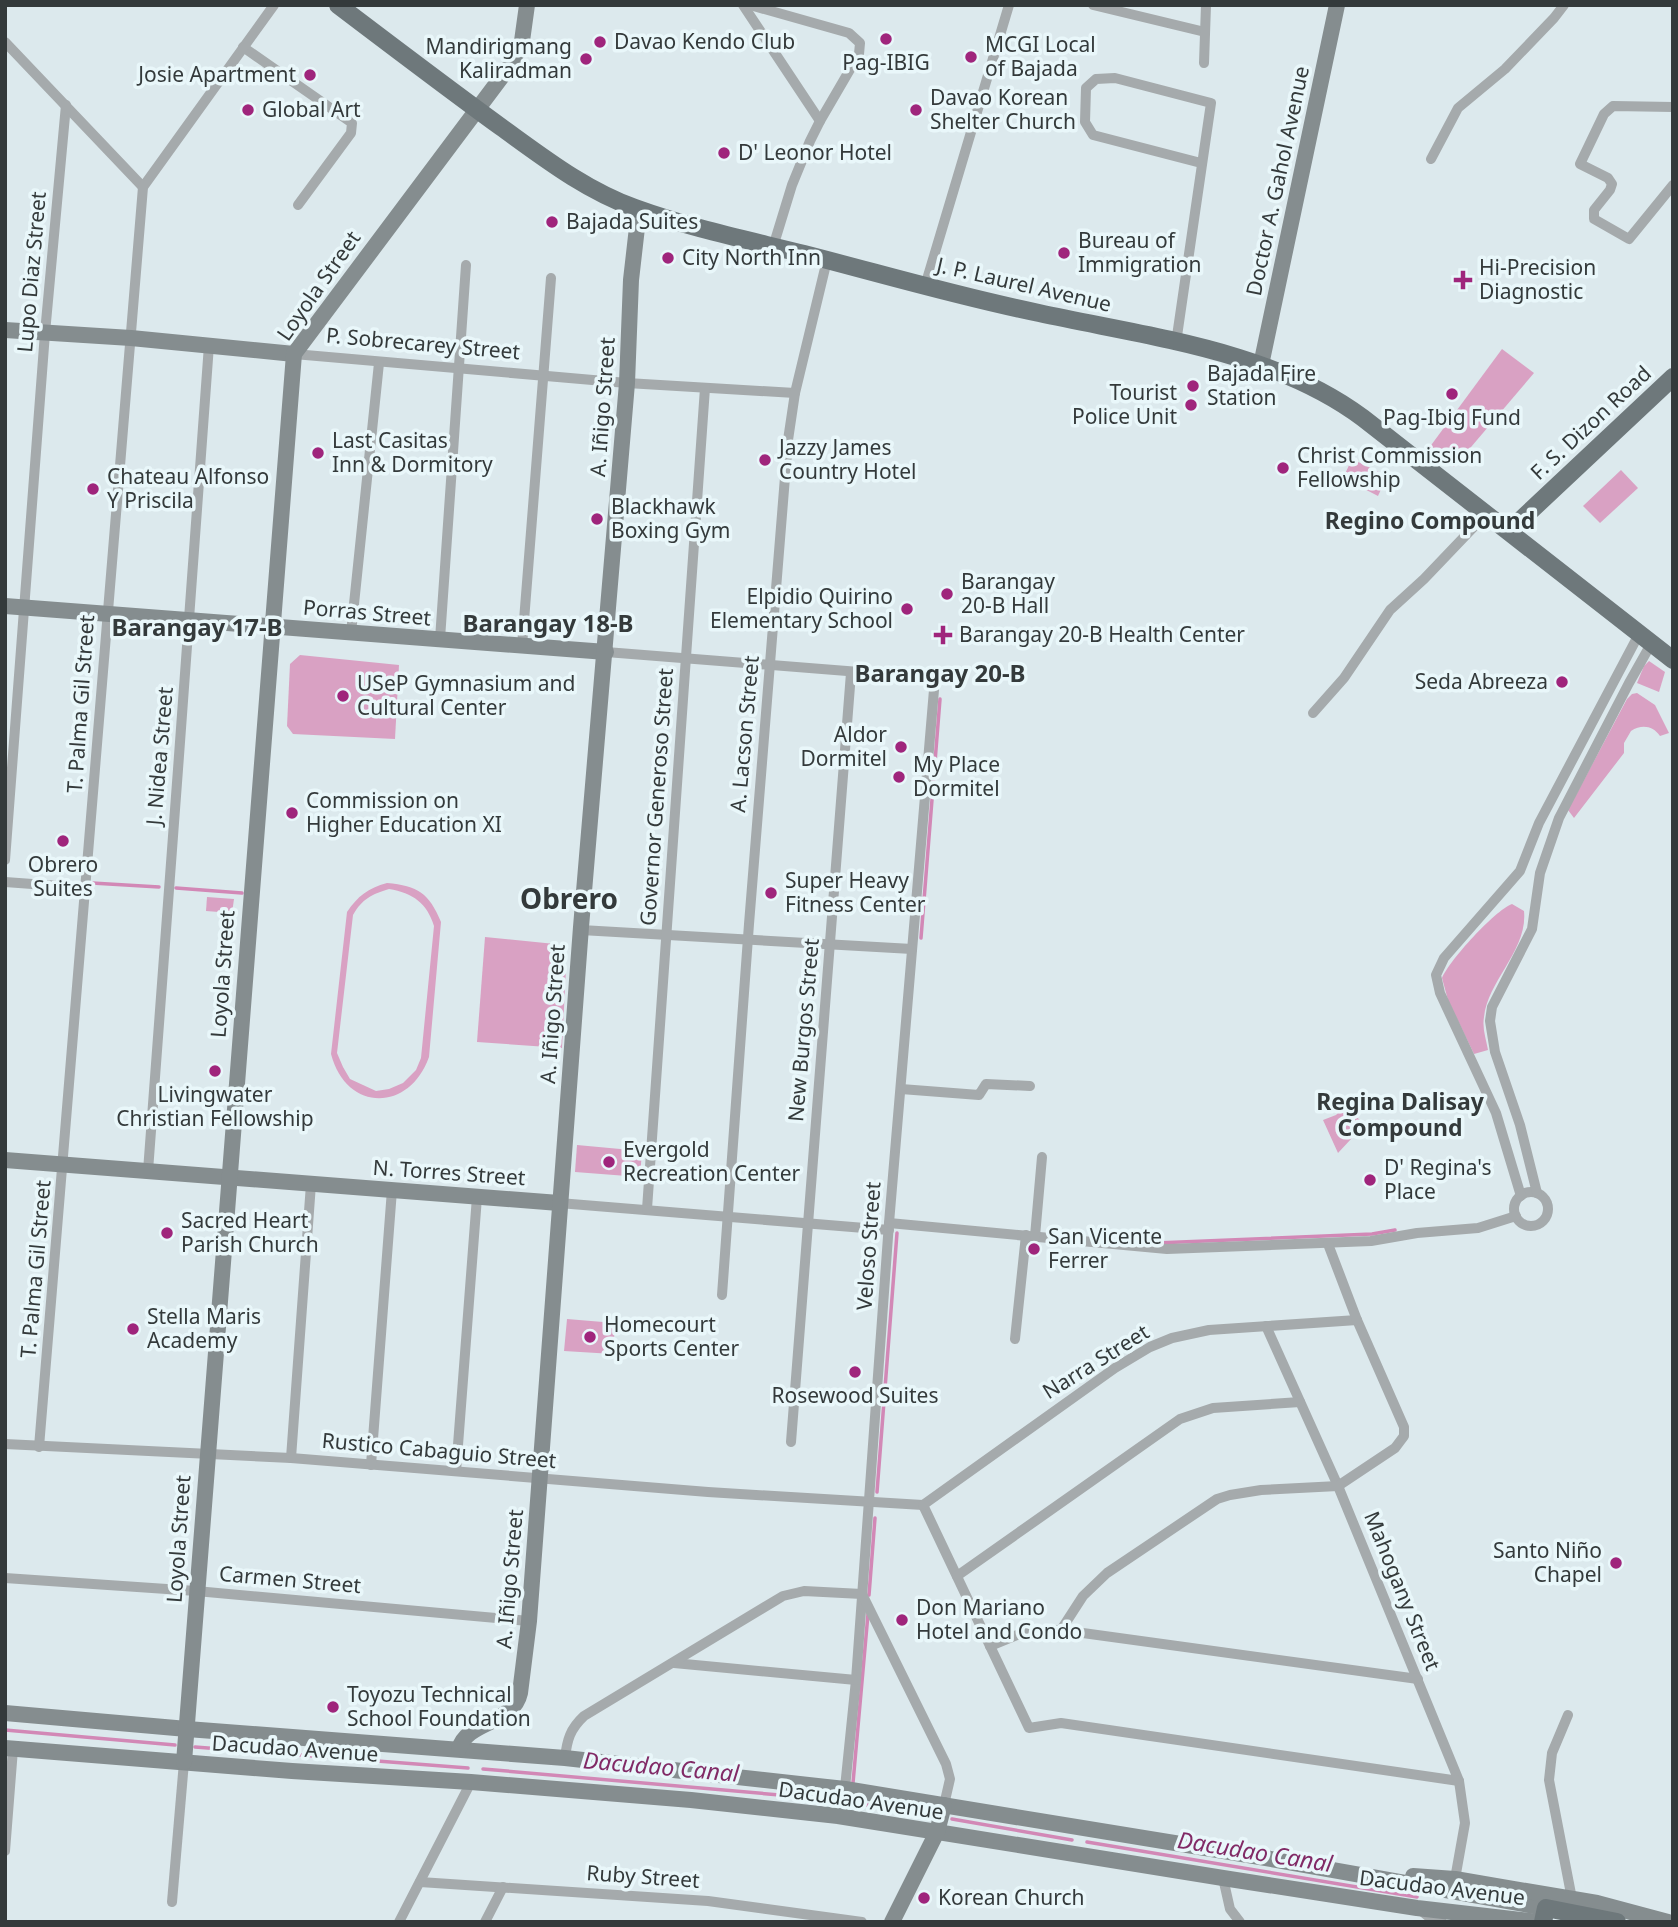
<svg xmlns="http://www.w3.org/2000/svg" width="1678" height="1927" viewBox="0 0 1678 1927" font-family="'Noto Sans',sans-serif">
	<rect width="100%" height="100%" fill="#dce9ed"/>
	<g fill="#d9a1c3" fill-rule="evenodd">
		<path d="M1502 349 1534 373 1454 467 1429 448Z"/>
		<path d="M1352 459 1387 476 1378 496 1343 478Z"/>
		<path d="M1621 470 1638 488 1600 523 1583 506Z"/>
		<path d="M300 655 399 665 395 739 293 734 287 726 290 664Z"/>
		<path d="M1649 661 1665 672 1659 692 1637 683 1644 666Z"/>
		<path d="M1637 693 1655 705 1669 733 1660 736C1653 726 1642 724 1631 731L1624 743V753L1574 818 1568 810 1627 699 1632 694Z"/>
		<path d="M387 883C418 886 429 893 441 922L429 1057C409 1113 346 1112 331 1054L347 912C358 896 368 888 387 883ZM389 889C413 893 427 903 434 926L421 1058 416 1070 403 1083 389 1089 376 1091 350 1079 343 1067 337 1053 353 915C362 899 372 894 389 889Z"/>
		<path d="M207 897 234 899 232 913 206 911Z"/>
		<path d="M1512 904 1524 911C1528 950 1488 980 1484 1017 1482 1028 1486 1039 1488 1050L1474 1054 1448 1000 1442 978C1450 960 1494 911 1512 904Z"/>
		<path d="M485 937 555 944 566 968 562 1048 477 1042Z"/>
		<path d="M1344 1107 1365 1124 1338 1153 1323 1120 1336 1115Z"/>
		<path d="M577 1145 642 1151 640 1177 575 1172Z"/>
		<path d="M567 1319 615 1323 613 1354 564 1351Z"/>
	</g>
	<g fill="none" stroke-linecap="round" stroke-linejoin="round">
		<g stroke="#d288b6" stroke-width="3.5">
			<path d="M92 883 159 887"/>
			<path d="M176 888 242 893"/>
			<path d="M921 938 940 699"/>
			<path d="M1156 1243 1372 1234 1395 1230"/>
			<path d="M877 1492 897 1233"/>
			<path d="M869 1595 875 1518"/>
			<path d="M5 1730 175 1745"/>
			<path d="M195 1747 468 1768"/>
			<path d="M483 1769 837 1800"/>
			<path d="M853 1783 868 1614"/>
			<path d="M849 1802 932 1816"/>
			<path d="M952 1819 1072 1840"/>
			<path d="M1087 1842 1417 1897"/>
		</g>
		<g stroke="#a5aaac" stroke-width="10">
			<path d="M743 5 820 121"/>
			<path d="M750 5 849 33 860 43 859 54 820 121 810 141 792 185 773 247"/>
			<path d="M1093 5 1205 32"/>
			<path d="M5 42 143 187"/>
			<path d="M243 47 352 123 351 133 298 205"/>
			<path d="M1204 63 1206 5"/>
			<path d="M1673 107 1613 106 1604 114 1580 164 1608 178 1612 184 1610 190 1594 210V219L1629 239 1673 185"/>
			<path d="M1431 159 1458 108 1505 69 1554 18 1564 5"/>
			<path d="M925 286 1009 5"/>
			<path d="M1176 343 1211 103 1115 78 1096 79 1086 88 1085 122 1093 135 1201 163"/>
			<path d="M294 354 627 383 795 393"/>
			<path d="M351 633 379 363"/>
			<path d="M440 639 466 265"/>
			<path d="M522 646 551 278"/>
			<path d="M606 652 935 678 889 1223 856 1680 842 1817"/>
			<path d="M1313 713 1344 678 1390 610 1424 579 1487 513"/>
			<path d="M5 860 45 333 66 105"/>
			<path d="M5 882 87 888"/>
			<path d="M581 930 912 949"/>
			<path d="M901 1089 979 1095 986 1084 1030 1086"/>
			<path d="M148 1171C167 896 191 620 209 345"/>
			<circle cx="1531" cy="1209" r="17"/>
			<path d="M1537 1193 1520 1125 1495 1052 1490 1021 1492 1007 1532 929 1540 873 1559 818 1629 683 1651 644"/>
			<path d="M1521 1196 1496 1113 1440 993 1436 975 1444 958 1520 871 1539 823 1639 634"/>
			<path d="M559 1203 889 1230"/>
			<path d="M647 1209 705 388"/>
			<path d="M889 1223 1167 1249 1371 1241 1417 1233 1478 1228 1516 1216"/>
			<path d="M1035 1236 1042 1157"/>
			<path d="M722 1295 749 924 788 440 795 393 827 260"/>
			<path d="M1266 1326 1338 1486 1459 1781 1465 1823 1455 1879"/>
			<path d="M1015 1339 1026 1235"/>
			<path d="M791 1442 851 673"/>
			<path d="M5 1444 291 1458 708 1492 923 1505"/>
			<path d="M39 1447 143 187 274 5"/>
			<path d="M291 1458 311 1184"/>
			<path d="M371 1465 392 1190"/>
			<path d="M456 1471 477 1197"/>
			<path d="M923 1505 1029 1728 1061 1723 1459 1781"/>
			<path d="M923 1505 1115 1368 1150 1347 1172 1338 1209 1330 1357 1320"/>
			<path d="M957 1576 1180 1419 1213 1408 1300 1402"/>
			<path d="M5 1578 196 1591 529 1621"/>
			<path d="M1061 1630 1083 1596 1107 1573 1217 1499 1230 1495 1261 1490 1338 1486 1395 1448 1404 1436V1427L1357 1320 1328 1244"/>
			<path d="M990 1646 1027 1631 1061 1630 1418 1679"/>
			<path d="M674 1663 856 1680"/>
			<path d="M1568 1715 1552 1753 1549 1780 1572 1899"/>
			<path d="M565 1758C567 1740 570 1729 584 1716L783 1596 804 1591 862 1594 946 1764 950 1779 944 1805"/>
			<path d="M5 1851 13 1749"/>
			<path d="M1223 1878 1230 1909 1240 1922"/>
			<path d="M420 1882 708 1901 862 1922"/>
			<path d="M172 1902 184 1762"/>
			<path d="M1419 1909 1430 1918 1442 1922"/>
			<path d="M399 1922 471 1782"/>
			<path d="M485 1922 503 1887"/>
		</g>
		<g stroke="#858d8f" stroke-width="16">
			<path d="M5 330 131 338 294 354"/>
			<path d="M1261 365 1337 5"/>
			<path d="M5 606 606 652"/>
			<path d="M5 1160 559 1203"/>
			<path d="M5 1713 187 1729 565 1758 845 1789 1254 1856 1546 1908"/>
			<path d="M5 1748 292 1771 471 1782 691 1800 838 1816 1223 1878 1417 1908 1538 1922"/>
			<path d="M459 1749C467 1720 513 1725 520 1693L529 1621 581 927 627 383 631 280 639 210"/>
			<path d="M184 1762 294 354 512 63 522 41 527 5"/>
			<path d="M1413 1876 1455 1879 1597 1903 1668 1922"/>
			<path d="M892 1922 937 1832 944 1805"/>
		</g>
		<g stroke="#6e787b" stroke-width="18">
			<path d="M338 5C392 46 446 87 501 127 544 158 585 190 635 208 690 228 748 240 804 254 882 274 960 297 1039 313 1148 337 1272 350 1363 418L1673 660"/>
			<path d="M1509 531 1673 377"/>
			<path d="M1543 1922 1546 1908 1617 1922"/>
		</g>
	</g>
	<g fill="#9f257c" stroke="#e9f7fa" stroke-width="2.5">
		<circle cx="886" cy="39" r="7"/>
		<circle cx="600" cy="42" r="7"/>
		<circle cx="971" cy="57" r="7"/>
		<circle cx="586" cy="59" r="7"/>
		<circle cx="310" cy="75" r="7"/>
		<circle cx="248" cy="110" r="7"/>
		<circle cx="916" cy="110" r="7"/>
		<circle cx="724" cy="153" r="7"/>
		<circle cx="552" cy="222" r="7"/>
		<circle cx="1064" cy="253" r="7"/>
		<circle cx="668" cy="258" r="7"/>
		<path d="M1459.5 269.5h7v7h7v7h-7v7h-7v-7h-7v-7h7z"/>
		<circle cx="1193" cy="386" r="7"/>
		<circle cx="1452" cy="394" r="7"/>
		<circle cx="1191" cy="405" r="7"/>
		<circle cx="318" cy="453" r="7"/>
		<circle cx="765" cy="460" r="7"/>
		<circle cx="1283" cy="468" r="7"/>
		<circle cx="93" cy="489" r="7"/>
		<circle cx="597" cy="519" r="7"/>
		<circle cx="947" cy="594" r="7"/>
		<circle cx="907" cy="609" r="7"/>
		<path d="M939.5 624.5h7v7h7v7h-7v7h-7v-7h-7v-7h7z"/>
		<circle cx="1562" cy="682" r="7"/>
		<circle cx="343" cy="696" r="7"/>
		<circle cx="901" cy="747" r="7"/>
		<circle cx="899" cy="777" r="7"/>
		<circle cx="292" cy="813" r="7"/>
		<circle cx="63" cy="841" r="7"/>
		<circle cx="771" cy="893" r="7"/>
		<circle cx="215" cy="1071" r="7"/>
		<circle cx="609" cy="1162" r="7"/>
		<circle cx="1370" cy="1180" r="7"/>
		<circle cx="167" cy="1233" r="7"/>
		<circle cx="1034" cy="1249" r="7"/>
		<circle cx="133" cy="1329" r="7"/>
		<circle cx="590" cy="1337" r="7"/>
		<circle cx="855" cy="1372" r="7"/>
		<circle cx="1616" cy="1563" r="7"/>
		<circle cx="902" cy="1620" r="7"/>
		<circle cx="333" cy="1707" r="7"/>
		<circle cx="924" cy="1898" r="7"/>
	</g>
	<g text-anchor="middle" stroke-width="7" stroke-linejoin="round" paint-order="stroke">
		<g font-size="21" fill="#343a3b" stroke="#e9f7fa" text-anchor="start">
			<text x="614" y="49">Davao Kendo Club</text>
			<text x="985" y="52">MCGI Local<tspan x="985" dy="24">of Bajada</tspan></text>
			<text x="572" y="54" text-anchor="end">Mandirigmang<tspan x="572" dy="24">Kaliradman</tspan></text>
			<text x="886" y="70" text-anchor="middle">Pag-IBIG</text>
			<text x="296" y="82" text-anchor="end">Josie Apartment</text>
			<text x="930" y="105">Davao Korean<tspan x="930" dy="24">Shelter Church</tspan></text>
			<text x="262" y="117">Global Art</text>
			<text x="738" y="160">D' Leonor Hotel</text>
			<text x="566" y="229">Bajada Suites</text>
			<text x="1078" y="248">Bureau of<tspan x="1078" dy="24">Immigration</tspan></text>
			<text x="682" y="265">City North Inn</text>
			<text x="1479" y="275">Hi-Precision<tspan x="1479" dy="24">Diagnostic</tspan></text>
			<text x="1207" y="381">Bajada Fire<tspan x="1207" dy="24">Station</tspan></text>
			<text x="1177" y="400" text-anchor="end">Tourist<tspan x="1177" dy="24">Police Unit</tspan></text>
			<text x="1452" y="425" text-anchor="middle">Pag-Ibig Fund</text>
			<text x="332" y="448">Last Casitas<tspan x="332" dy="24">Inn &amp; Dormitory</tspan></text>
			<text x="779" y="455">Jazzy James<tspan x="779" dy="24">Country Hotel</tspan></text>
			<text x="1297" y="463">Christ Commission<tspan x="1297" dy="24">Fellowship</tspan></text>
			<text x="107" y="484">Chateau Alfonso<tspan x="107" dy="24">Y Priscila</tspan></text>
			<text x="611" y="514">Blackhawk<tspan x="611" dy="24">Boxing Gym</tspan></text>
			<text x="961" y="589">Barangay<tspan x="961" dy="24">20-B Hall</tspan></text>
			<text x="893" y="604" text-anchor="end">Elpidio Quirino<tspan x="893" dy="24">Elementary School</tspan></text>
			<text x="959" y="642">Barangay 20-B Health Center</text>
			<text x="1548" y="689" text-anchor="end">Seda Abreeza</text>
			<text x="357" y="691">USeP Gymnasium and<tspan x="357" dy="24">Cultural Center</tspan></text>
			<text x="887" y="742" text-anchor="end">Aldor<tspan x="887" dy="24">Dormitel</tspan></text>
			<text x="913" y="772">My Place<tspan x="913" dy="24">Dormitel</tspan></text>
			<text x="306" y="808">Commission on<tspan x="306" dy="24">Higher Education XI</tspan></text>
			<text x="63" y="872" text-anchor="middle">Obrero<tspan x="63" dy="24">Suites</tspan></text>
			<text x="785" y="888">Super Heavy<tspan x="785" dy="24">Fitness Center</tspan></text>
			<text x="215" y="1102" text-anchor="middle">Livingwater<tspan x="215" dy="24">Christian Fellowship</tspan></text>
			<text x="623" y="1157">Evergold<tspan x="623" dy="24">Recreation Center</tspan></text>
			<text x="1384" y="1175">D' Regina's<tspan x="1384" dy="24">Place</tspan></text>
			<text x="181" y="1228">Sacred Heart<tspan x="181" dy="24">Parish Church</tspan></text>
			<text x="1048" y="1244">San Vicente<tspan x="1048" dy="24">Ferrer</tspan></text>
			<text x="147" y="1324">Stella Maris<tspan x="147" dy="24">Academy</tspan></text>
			<text x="604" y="1332">Homecourt<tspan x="604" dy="24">Sports Center</tspan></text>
			<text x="855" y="1403" text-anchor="middle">Rosewood Suites</text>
			<text x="1602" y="1558" text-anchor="end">Santo Niño<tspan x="1602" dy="24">Chapel</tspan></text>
			<text x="916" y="1615">Don Mariano<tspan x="916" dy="24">Hotel and Condo</tspan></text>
			<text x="347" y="1702">Toyozu Technical<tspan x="347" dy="24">School Foundation</tspan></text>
			<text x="938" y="1905">Korean Church</text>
		</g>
		<g font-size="21" fill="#343a3b" stroke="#e9f7fa">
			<text transform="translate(1278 181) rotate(-78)" y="7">Doctor A. Gahol Avenue</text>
			<text transform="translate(32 272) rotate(-85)" y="7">Lupo Diaz Street</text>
			<text transform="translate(1024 285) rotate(13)" y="7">J. P. Laurel Avenue</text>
			<text transform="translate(319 286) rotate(-55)" y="7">Loyola Street</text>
			<text transform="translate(423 344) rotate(5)" y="7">P. Sobrecarey Street</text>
			<text transform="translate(603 407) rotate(-86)" y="7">A. Iñigo Street</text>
			<text transform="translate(1591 423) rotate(-43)" y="7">F. S. Dizon Road</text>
			<text transform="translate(367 613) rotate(5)" y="7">Porras Street</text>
			<text transform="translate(81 704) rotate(-86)" y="7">T. Palma Gil Street</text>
			<text transform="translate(745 734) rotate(-85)" y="7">A. Lacson Street</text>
			<text transform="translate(160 756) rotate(-85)" y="7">J. Nidea Street</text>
			<text transform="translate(657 797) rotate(-86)" y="7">Governor Generoso Street</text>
			<text transform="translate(223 974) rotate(-86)" y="7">Loyola Street</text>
			<text transform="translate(553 1014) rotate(-86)" y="7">A. Iñigo Street</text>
			<text transform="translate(804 1030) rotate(-85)" y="7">New Burgos Street</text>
			<text transform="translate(449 1173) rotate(4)" y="7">N. Torres Street</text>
			<text transform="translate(869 1246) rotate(-86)" y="7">Veloso Street</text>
			<text transform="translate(36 1269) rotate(-85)" y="7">T. Palma Gil Street</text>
			<text transform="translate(1096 1362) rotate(-32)" y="7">Narra Street</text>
			<text transform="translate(439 1451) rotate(5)" y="7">Rustico Cabaguio Street</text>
			<text transform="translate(179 1539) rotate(-86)" y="7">Loyola Street</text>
			<text transform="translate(510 1579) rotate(-85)" y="7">A. Iñigo Street</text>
			<text transform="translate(290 1580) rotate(5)" y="7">Carmen Street</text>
			<text transform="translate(1402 1591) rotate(68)" y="7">Mahogany Street</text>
			<text transform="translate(295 1749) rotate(4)" y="7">Dacudao Avenue</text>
			<text transform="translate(861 1801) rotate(8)" y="7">Dacudao Avenue</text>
			<text transform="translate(643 1877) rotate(4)" y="7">Ruby Street</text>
			<text transform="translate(1442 1888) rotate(7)" y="7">Dacudao Avenue</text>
		</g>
		<g font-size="23" font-weight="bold" fill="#343a3b" stroke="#e9f7fa">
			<text x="1430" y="529">Regino Compound</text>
			<text x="1400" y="1110">Regina Dalisay<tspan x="1400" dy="26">Compound</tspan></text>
		</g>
		<g font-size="23" font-style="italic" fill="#812a66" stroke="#e9f7fa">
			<text transform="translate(661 1767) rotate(5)" y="8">Dacudao Canal</text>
			<text transform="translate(1255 1852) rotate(9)" y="8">Dacudao Canal</text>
		</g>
		<g font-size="24" font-weight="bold" fill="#343a3b" stroke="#e9f7fa">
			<text x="548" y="632">Barangay 18-B</text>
			<text x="197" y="636">Barangay 17-B</text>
			<text x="940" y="682">Barangay 20-B</text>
		</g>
		<g font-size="28" font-weight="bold" fill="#343a3b" stroke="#e9f7fa">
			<text x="569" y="909">Obrero</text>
		</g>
	</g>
	<rect width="1678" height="1927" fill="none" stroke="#343a3b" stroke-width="14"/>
</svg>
